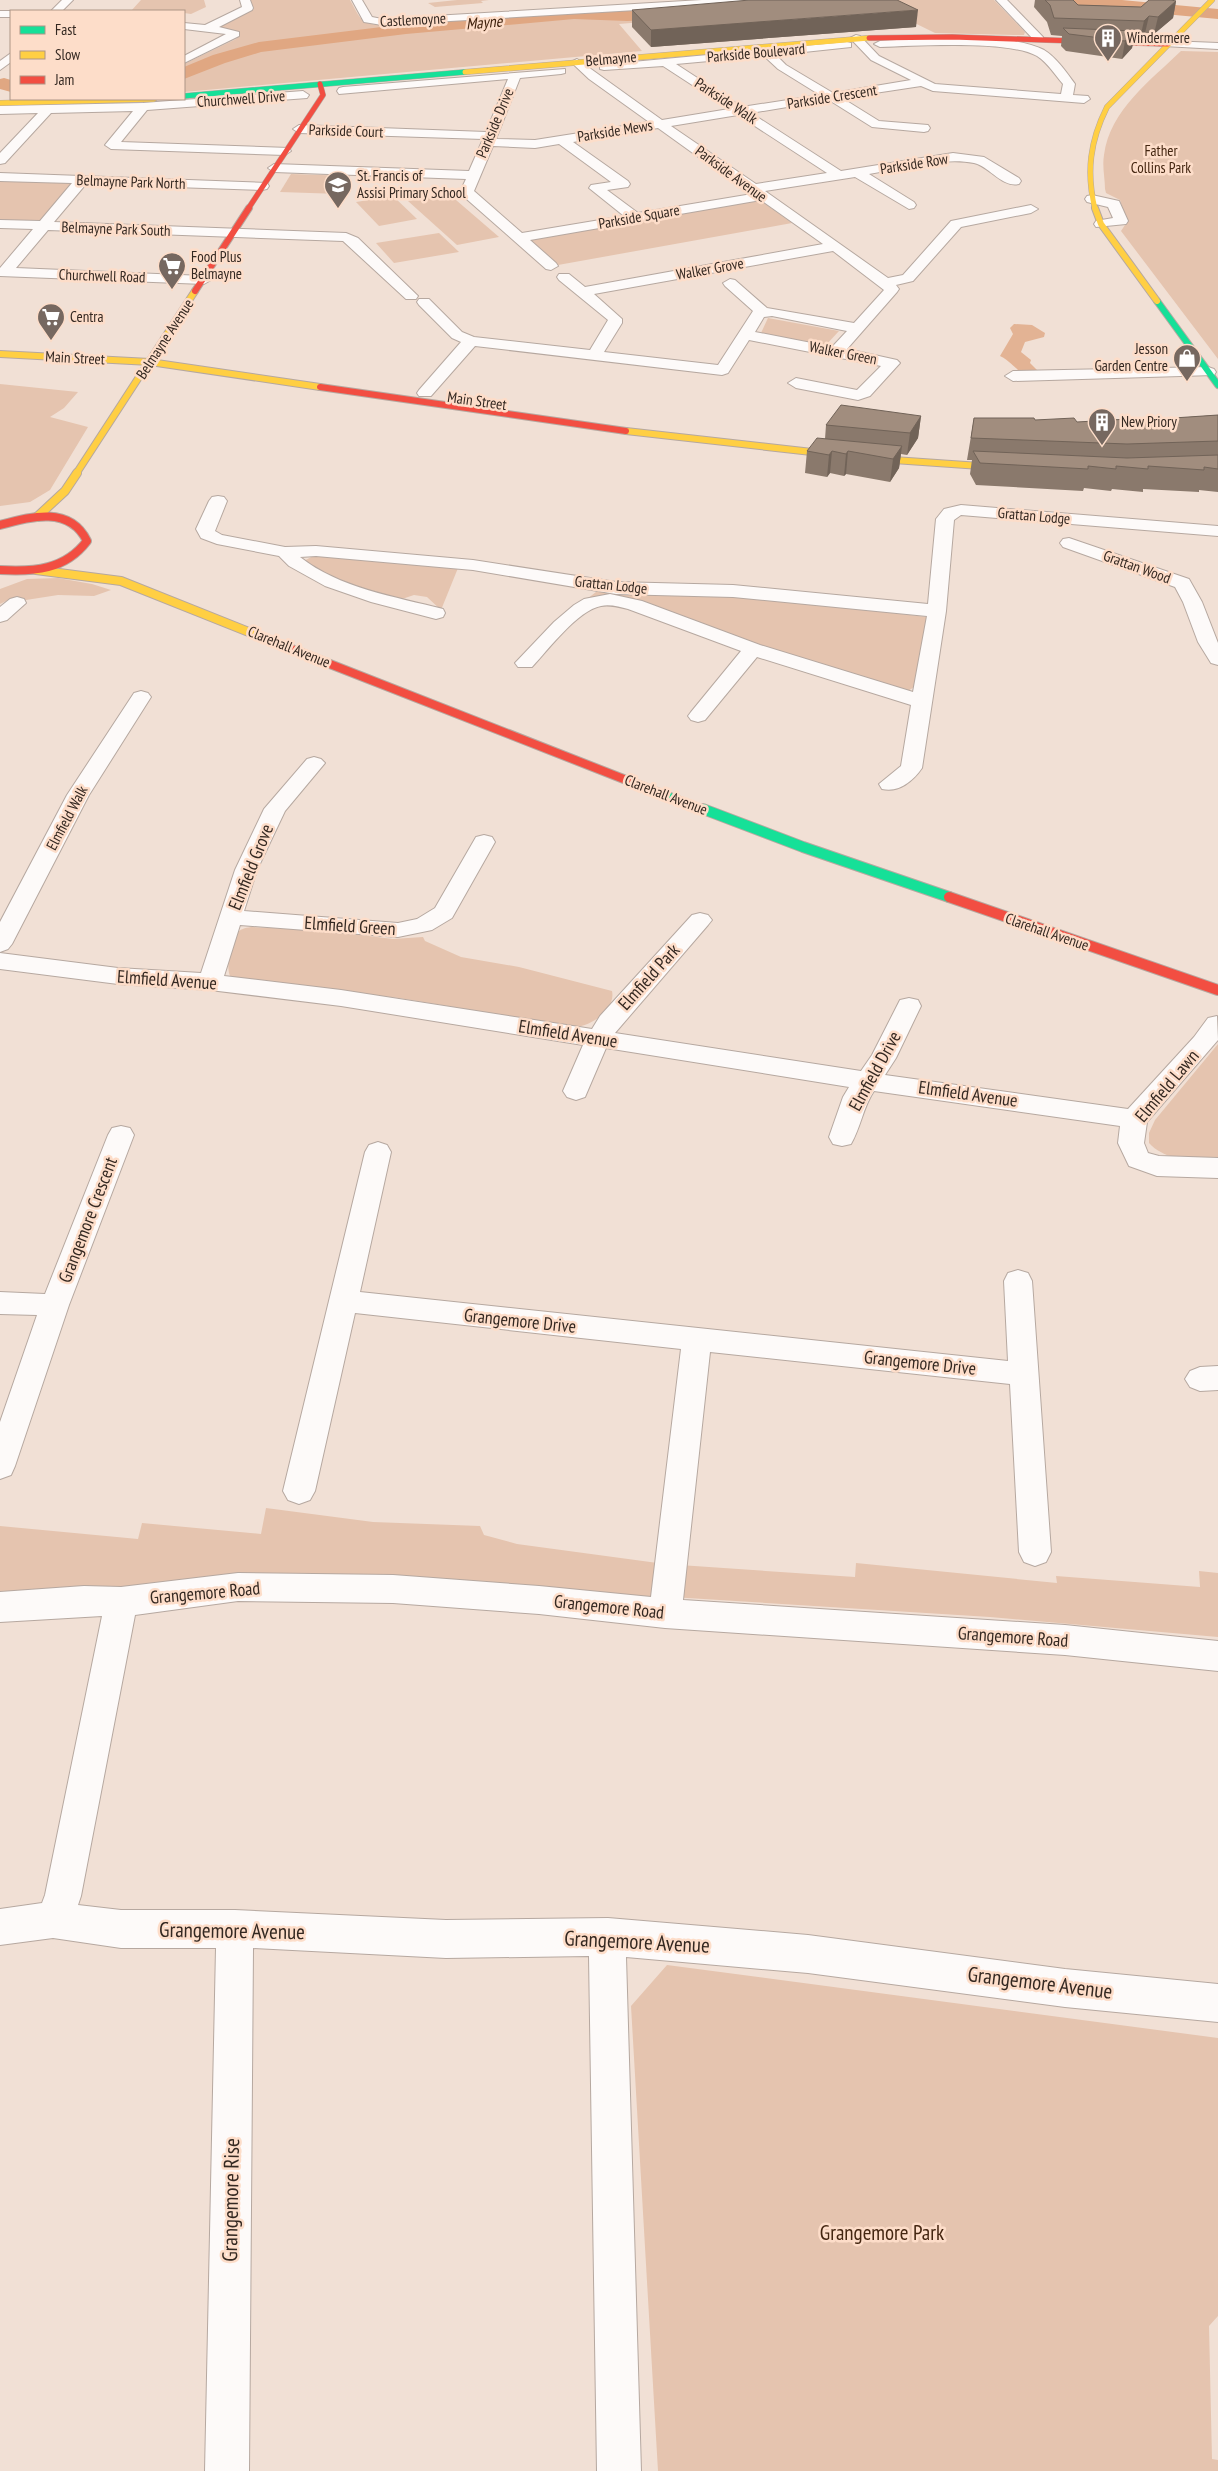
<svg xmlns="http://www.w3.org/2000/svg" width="1218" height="2471" viewBox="0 0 1218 2471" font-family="'PT Sans Narrow',sans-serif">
	<rect width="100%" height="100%" fill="#f1e0d5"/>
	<g fill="#e5c4af">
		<path d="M141 0H204L206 7 191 14 184 13V11H131Z"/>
		<path d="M250 0H350C361 20 361 25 386 25L765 0H994L1025 32 1024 35H1014L935 33 882 7 834 6 619 24 642 51 184 92V64L236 39 240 34 217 28 254 9Z"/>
		<path d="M457 0H489L481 1 483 3 435 7 428 3Z"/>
		<path d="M1181 51 1218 52V359L1121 231 1127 222 1120 200 1106 193 1105 189C1105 178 1102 166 1104 155 1110 110 1150 81 1181 51Z"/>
		<path d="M291 174 350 176 340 194 280 192Z"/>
		<path d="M0 180 75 182 44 223 0 221Z"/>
		<path d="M449 194 499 237 457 245 408 201Z"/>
		<path d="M393 196 417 219 379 226 356 202Z"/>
		<path d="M758 199 792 223 558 265 528 240Z"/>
		<path d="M439 233 459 252 394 263 376 243Z"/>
		<path d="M768 318 839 331 826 345 761 333Z"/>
		<path d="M0 384 78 392 64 408 50 417 88 427 50 490 30 502 0 506Z"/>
		<path d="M315 555 458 568 441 610 427 597 414 595 396 601 320 572 302 562Z"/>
		<path d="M58 578 92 584 111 590 94 596 58 595 26 600 12 598 0 604V589L27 579Z"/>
		<path d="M616 590 737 595 927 617 914 687 908 691 764 648 640 602H583L596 592Z"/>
		<path d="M251 927 319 930 393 939 423 937 425 941 461 957 519 967 612 991C616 1009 592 1026 575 1027L399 998 231 978C225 969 230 943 236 934 240 929 245 928 251 927Z"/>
		<path d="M1218 1044V1160C1195 1161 1165 1161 1149 1143V1133L1155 1120Z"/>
		<path d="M266 1508 373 1522 480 1526 484 1535 517 1544 665 1564 855 1577 856 1563 1057 1583 1056 1576 1200 1587 1199 1571 1218 1573V1637L990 1617 671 1597 539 1599 393 1589 0 1606V1526L138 1539 142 1523 261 1534Z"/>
		<path d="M667 1965 1218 2038V2316L1209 2326 1212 2459 1218 2460V2471H658L631 2006Z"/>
	</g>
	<path fill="#e3b394" d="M1014 324 1032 325 1045 333 1044 337 1025 342 1021 352 1031 360 1030 363 1038 371C1014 376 1018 365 1000 356L1013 334 1010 328Z"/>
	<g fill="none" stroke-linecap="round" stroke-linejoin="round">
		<g fill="#e0a782" fill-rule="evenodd">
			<path d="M757 0H797L795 4 789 5 682 19 627 21 574 19 406 34 261 52 225 63 184 79V67L213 55 259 42 406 24 574 9 654 10Z"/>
			<path d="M1059 0H1122L1218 9V19L1067 5 1061 4Z"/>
			<path d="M4 78 11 80V92L0 89V79Z"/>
		</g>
		<g stroke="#b6a8a0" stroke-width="2">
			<g id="street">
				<path d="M62 0H73L62 11H51Z"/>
				<path d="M240 0H250L253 8 252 10 219 27 239 32V36L184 63V56L226 34 184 29V23L205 25 242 7Z"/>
				<path d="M352 0H362L372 17 382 19 702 0H761L756 3 382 25 364 22Z"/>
				<path d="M996 0H1007L1043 37V41H1035Z"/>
				<path d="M0 11H13L11 17H0Z"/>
				<path d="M856 35 860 36 879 56 935 84 1061 94 1063 84C1055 75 1048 63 1037 56 1009 40 915 46 880 47L874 44 880 41C922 39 1007 31 1044 50 1056 57 1067 73 1075 84L1073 95 1088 96 1090 99 1084 103 933 91 921 86 842 98 879 121 928 125 930 128 928 131 924 132 872 127 829 100 751 113 841 171 953 153 984 157 1019 178 1021 181 1019 184C1002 188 989 166 974 163 943 157 900 169 869 174L914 202 916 205 914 208 909 209 855 177 765 191 888 278 903 275 951 221 1031 205 1038 209 1031 213 961 227 913 281 896 285 899 289 897 292 847 349 897 360 900 363 870 396 858 400 796 388 788 383 796 378 857 390 881 366 749 340 728 373 722 375 475 346 431 396H419L417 393 419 390 461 342 452 338 419 305 417 302 419 299H429L462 332 474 337 590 350 608 320 559 280 557 277 559 274H569L585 287 823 244 761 200 530 240 556 263 558 266 551 270 546 269 462 195 460 192 466 179 274 172 268 168 274 164 469 171 483 139 299 133 293 129 299 125 486 132 508 79 339 94 337 91 339 88 343 87 565 69V73L561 74 520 78 496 139 535 140 649 122 589 79 571 62 577 59 662 120 729 109 663 66 604 70 600 69V65L847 42 851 43V47L776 55 786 65 833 93 911 80 871 60 850 38ZM764 56 778 69 820 95 742 107 676 64ZM738 115 827 173 756 184 671 126ZM658 128 747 192 752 194 638 213 607 190 628 187 630 184 628 181 573 142ZM559 144 611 182 591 185 589 188 624 216 522 233 474 191 493 146 535 148ZM833 251 884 290 854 323 767 308 735 280 730 279 723 283 725 286 753 311 718 365 604 352 622 323V319L594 294ZM772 316 847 331 832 347 755 332 764 317Z"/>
				<path d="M1168 41 1218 43V49L1164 46 1162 44Z"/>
				<path d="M11 53V62L0 70V61Z"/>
				<path d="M303 91 309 95 307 98 147 110 121 142 289 148 291 151 285 155 111 149 105 145 133 111 51 113 5 163 0 164V153L38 113 0 114V106L143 103Z"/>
				<path d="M0 173 267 183 269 186 267 189 262 190 86 184 54 222 346 233 358 238 418 296 416 299H406L343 241 48 230 16 268 204 276 211 280 204 284 0 276V268L33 229 0 228V220L40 221 72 183 0 181Z"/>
				<path d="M1092 195 1119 201 1128 221 1126 224 1096 227 1094 224 1096 221 1113 218 1108 207 1087 202 1085 199 1087 196Z"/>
				<path d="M1208 367 1214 369 1216 372 1214 375 1013 381 1005 376 1013 371Z"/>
				<path d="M218 496 224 497 227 501 215 531 222 535 285 547 316 546 473 560 616 582 733 585 928 604 936 519 944 509 961 505 1218 526V536L961 515 954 520 946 611 922 768C913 781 899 793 882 789L879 784 901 766 911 705 757 657 705 720 698 722 691 720 688 716 691 712 741 651 628 609C620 607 610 604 601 606 578 610 548 650 532 667H518L515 663 554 622 574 605 584 599 610 594 642 601 760 645 913 692 927 616 733 597 616 594 473 570 316 556 300 557C339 588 396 597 443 609L445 613 443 617 436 619 371 602 325 586 289 566 279 556 217 544 201 538 196 529 209 501 212 497Z"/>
				<path d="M1069 538 1189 579 1202 602 1218 643V665L1211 663 1198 642 1183 602 1175 587 1063 547 1060 543 1063 539Z"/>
				<path d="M17 597 24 599 26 603 7 620 0 622V607L10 599Z"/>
				<path d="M141 691 148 693 151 697 89 795 12 944 8 949 0 952V922L67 795 134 693Z"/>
				<path d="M314 757 321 759 325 763 285 811 257 870 244 911 398 923 417 919 435 908 476 837 484 835 492 837 495 842 452 918 432 930 398 937 240 925 224 976 341 990 592 1029 600 1016 692 915 700 913 708 915 712 920 708 925 615 1033 861 1071 872 1055 900 1000 909 998 918 1000 921 1006 896 1058 885 1075 1128 1109 1194 1037 1208 1018 1217 1016 1218 1040 1147 1122 1144 1143 1148 1153 1159 1156 1218 1158V1178L1157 1176 1129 1166 1118 1143 1120 1126 874 1091C863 1107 861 1127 851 1144L842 1146 833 1144 829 1137 843 1097 849 1087 606 1048 585 1097 576 1100 567 1097 563 1091 583 1045 341 1006 210 990 118 984 0 969V953L118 968 201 973 235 870 264 809 307 759Z"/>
				<path d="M121 1126 130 1128 134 1135 69 1305 15 1466 11 1475 0 1479V1422L37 1315 0 1314V1292L45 1294 108 1135 112 1128Z"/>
				<path d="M378 1142 387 1145 391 1152 360 1292 1008 1361 1004 1281 1008 1273 1018 1270 1028 1273 1032 1281 1051 1552 1046 1562 1035 1566 1024 1562 1019 1552 1010 1384 710 1352 683 1600 1065 1625 1218 1641V1671L1065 1655 665 1628 539 1614 393 1603 238 1601 135 1615 81 1896 78 1905 121 1910H235L446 1920 608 1918 808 1935 1065 1969 1218 1984V2022L1065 2007 808 1973 626 1957 641 2471H597L589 1956 446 1958 253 1948 249 2471H205L216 1948H121L53 1938 0 1945V1909L42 1903 45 1895 102 1616 0 1622V1592L84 1586 121 1587 238 1573 393 1575 539 1586 651 1597 681 1349 355 1313 315 1491 310 1500 299 1504 288 1500 283 1491 365 1152 369 1145Z"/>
				<path d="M1218 1366V1390L1200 1391 1190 1387 1185 1379 1190 1371 1200 1367Z"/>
			</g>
		</g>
		<g stroke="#b6a8a0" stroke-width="6">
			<path id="fast-far3" d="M184 96 465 72"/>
		</g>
		<g stroke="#b6a8a0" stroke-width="8">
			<path id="fast-far2" d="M1157 301 1218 385"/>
		</g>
		<g stroke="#b6a8a0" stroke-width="10">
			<path id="fast-far1" d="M662 794 706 811"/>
		</g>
		<g stroke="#b6a8a0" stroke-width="12">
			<path id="fast" d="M703 809 803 847 949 897"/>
		</g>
		<g stroke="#b6a8a0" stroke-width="6">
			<g id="slow-far2">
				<path d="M465 72 869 38"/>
				<path d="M0 103 154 99"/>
				<path d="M1095 209C1086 172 1090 141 1107 107L1212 0"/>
			</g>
		</g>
		<g stroke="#b6a8a0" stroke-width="8">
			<g id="slow-far1">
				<path d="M1095 208 1101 224 1157 301"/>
				<path d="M0 354 150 362 320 387"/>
				<path d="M626 431 865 458 1009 468"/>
				<path d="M76 474 195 291"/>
			</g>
		</g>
		<g stroke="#b6a8a0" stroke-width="10">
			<g id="slow">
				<path d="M37 517 65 491 77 473"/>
				<path d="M36 570 121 581 289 648"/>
			</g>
		</g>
		<g stroke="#b6a8a0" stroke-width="6">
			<g id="jam-far3">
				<path d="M869 38 952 37 1168 44"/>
				<path d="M248 209 323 95 320 84"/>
			</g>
		</g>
		<g stroke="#b6a8a0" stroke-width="8">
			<g id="jam-far2">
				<path d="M195 291 249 208"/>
				<path d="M320 387 626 431"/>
			</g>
		</g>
		<g stroke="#b6a8a0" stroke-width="10">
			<g id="jam-far1">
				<path d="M0 525C31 516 70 506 87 541 65 570 34 572 0 570"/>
				<path d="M289 648 662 794"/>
			</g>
		</g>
		<g stroke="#b6a8a0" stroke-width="12">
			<path id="jam" d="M949 897 1218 990"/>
		</g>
		<use href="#street" fill="#fdfaf9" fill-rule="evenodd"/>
		<use href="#fast-far3" stroke="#16e098" stroke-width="5"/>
		<use href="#fast-far2" stroke="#16e098" stroke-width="6"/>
		<use href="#fast-far1" stroke="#16e098" stroke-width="8"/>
		<use href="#fast" stroke="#16e098" stroke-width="10"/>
		<use href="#slow-far2" stroke="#ffcf43" stroke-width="5"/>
		<use href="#slow-far1" stroke="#ffcf43" stroke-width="6"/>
		<use href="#slow" stroke="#ffcf43" stroke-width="8"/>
		<use href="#jam-far3" stroke="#f24e42" stroke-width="5"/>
		<use href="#jam-far2" stroke="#f24e42" stroke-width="6"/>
		<use href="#jam-far1" stroke="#f24e42" stroke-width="8"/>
		<use href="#jam" stroke="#f24e42" stroke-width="10"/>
	</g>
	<g fill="#8a796c">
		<path d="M1035 0H1073L1078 5 1141 7 1176 1 1173 18 1154 34 1145 33 1140 38H1134L1132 48 1122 59 1066 51 1061 46 1062 36 1051 35 1047 22 1034 7Z"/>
		<path d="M632 10 916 27 651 47 632 27Z"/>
		<path d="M1218 415V492L1199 490V492L1143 489V492L1112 489 1111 491 1084 488 1083 491 976 485 970 474 972 460H967L974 418 1077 422 1129 421Z"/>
		<path d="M921 416 918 438 907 455 901 454 899 468 890 482 846 474 844 476 830 473 827 477 805 473 807 451 825 439 826 425Z"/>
	</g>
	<g fill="#716358">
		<path d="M1176 1 1173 18 1154 34 1158 17Z"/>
		<path d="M918 10 916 27 651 47V30Z"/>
		<path d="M1149 16 1145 33 1140 38 1144 21Z"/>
		<path d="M1135 31 1132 48 1122 59 1125 41Z"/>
		<path d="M921 416 918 438 907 455 910 433Z"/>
		<path d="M902 446 899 468 890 482 893 459Z"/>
		<path d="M832 451 830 473 827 477 829 455Z"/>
		<path d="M848 451 846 474 844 476 846 454Z"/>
	</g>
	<g fill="#a18d7e" stroke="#716358">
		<path d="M750 0H897L918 10 651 30 632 10Z"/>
		<path d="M1045 0H1073L1078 5 1141 7 1149 0H1171L1176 1 1158 17 1149 16 1144 21 1054 18 1050 5Z"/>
		<path d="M1063 28 1135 31 1125 41 1069 34Z"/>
		<path d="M841 405 921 416 910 433 826 425Z"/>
		<path d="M1218 415V441L1127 444 971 438 974 418H1034L1035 420 1074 418 1077 422 1128 419 1129 421Z"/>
		<path d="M817 438 902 446 893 459 848 451 846 454 832 451 829 455 807 451Z"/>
		<path d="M973 451 1127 458 1218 455V469L1204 467V470L1148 466V469L1116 466V469L1088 466V469L980 463Z"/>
	</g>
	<defs>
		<g id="building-pin" transform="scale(1.4375)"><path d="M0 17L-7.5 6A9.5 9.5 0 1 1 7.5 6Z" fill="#766860" stroke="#fdddc9"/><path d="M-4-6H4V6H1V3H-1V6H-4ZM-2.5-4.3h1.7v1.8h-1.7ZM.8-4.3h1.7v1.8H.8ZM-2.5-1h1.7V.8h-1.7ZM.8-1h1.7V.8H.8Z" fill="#fff"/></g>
		<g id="school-pin" transform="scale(1.4375)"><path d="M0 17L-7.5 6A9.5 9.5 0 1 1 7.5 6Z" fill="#766860" stroke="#fdddc9"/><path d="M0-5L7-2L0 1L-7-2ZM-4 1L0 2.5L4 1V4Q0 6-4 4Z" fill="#fff"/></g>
		<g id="supermarket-pin" transform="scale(1.4375)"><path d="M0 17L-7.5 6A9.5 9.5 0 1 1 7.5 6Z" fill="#766860" stroke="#fdddc9"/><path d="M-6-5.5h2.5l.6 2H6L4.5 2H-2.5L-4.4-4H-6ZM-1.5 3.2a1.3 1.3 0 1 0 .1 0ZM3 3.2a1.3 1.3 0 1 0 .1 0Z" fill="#fff"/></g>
		<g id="shop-pin" transform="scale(1.4375)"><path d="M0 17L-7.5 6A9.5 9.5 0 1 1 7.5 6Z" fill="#766860" stroke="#fdddc9"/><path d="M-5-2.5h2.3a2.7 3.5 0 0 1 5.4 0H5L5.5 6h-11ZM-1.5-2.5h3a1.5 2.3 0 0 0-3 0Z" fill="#fff"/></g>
	</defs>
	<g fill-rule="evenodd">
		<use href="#building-pin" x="1108" y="38"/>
		<use href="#school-pin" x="338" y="185"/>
		<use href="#supermarket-pin" x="172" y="266"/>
		<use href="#supermarket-pin" x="51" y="317"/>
		<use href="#shop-pin" x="1187" y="358"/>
		<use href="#building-pin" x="1102" y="422"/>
	</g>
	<g text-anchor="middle" stroke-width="5" stroke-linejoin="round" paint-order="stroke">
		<g font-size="15" fill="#342821" stroke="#fdddc9">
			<text transform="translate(413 20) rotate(-3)" y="5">Castlemoyne</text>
			<text transform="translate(756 53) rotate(-5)" y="5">Parkside Boulevard</text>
			<text transform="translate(611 59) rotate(-5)" y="5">Belmayne</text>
			<text transform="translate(832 97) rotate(-9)" y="5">Parkside Crescent</text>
			<text transform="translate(241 99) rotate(-4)" y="5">Churchwell Drive</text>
			<text transform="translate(726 101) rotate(33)" y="5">Parkside Walk</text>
			<text transform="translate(495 123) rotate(-67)" y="5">Parkside Drive</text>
			<text transform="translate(346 131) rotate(2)" y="5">Parkside Court</text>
			<text transform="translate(615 131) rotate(-9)" y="5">Parkside Mews</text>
			<text transform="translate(914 164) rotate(-9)" y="5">Parkside Row</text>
			<text transform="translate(731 174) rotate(36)" y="5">Parkside Avenue</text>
			<text transform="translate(131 182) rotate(2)" y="5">Belmayne Park North</text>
			<text transform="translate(639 217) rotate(-10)" y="5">Parkside Square</text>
			<text transform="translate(116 229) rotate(2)" y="5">Belmayne Park South</text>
			<text transform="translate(710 269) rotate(-10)" y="5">Walker Grove</text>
			<text transform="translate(102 276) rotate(2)" y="5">Churchwell Road</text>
			<text transform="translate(165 339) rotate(-57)" y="5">Belmayne Avenue</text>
			<text transform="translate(843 353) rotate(11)" y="5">Walker Green</text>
			<text transform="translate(75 358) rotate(3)" y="5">Main Street</text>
			<text transform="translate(477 401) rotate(8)" y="5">Main Street</text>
			<text transform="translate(1034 516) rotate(5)" y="5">Grattan Lodge</text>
			<text transform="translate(1137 567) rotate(20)" y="5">Grattan Wood</text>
			<text transform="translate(611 585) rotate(6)" y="5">Grattan Lodge</text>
			<text transform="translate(289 647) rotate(22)" y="5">Clarehall Avenue</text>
			<text transform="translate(666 795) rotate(21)" y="5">Clarehall Avenue</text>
			<text transform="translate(67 818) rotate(-62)" y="5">Elmfield Walk</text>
			<text transform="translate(1047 932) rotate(19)" y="5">Clarehall Avenue</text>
		</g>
		<g font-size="15" fill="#342821" stroke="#fdddc9" text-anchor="start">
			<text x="1127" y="43">Windermere</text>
			<text x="357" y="181">St. Francis of<tspan x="357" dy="17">Assisi Primary School</tspan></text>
			<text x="191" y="262">Food Plus<tspan x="191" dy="17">Belmayne</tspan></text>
			<text x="70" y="322">Centra</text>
			<text x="1168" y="354" text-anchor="end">Jesson<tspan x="1168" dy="17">Garden Centre</tspan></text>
			<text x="1121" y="427">New Priory</text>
		</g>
		<g font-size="15" fill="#442611" stroke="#fdddc9">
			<text x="1161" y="156">Father<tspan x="1161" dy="17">Collins Park</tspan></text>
		</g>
		<g font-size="16" font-style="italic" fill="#3f210c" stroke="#fdddc9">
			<text transform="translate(484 22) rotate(-5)" y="6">Mayne</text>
		</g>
		<g font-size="18" fill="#342821" stroke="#fdddc9">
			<text transform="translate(251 867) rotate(-68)" y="6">Elmfield Grove</text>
			<text transform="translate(350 926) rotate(4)" y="6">Elmfield Green</text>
			<text transform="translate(649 977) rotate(-48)" y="6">Elmfield Park</text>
			<text transform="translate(167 980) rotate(4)" y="6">Elmfield Avenue</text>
			<text transform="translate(568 1034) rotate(9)" y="6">Elmfield Avenue</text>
			<text transform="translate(875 1071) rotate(-61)" y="6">Elmfield Drive</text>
			<text transform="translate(1167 1086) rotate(-50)" y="6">Elmfield Lawn</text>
			<text transform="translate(968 1094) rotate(8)" y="6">Elmfield Avenue</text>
			<text transform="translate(88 1220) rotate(-69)" y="6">Grangemore Crescent</text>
			<text transform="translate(520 1321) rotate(6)" y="6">Grangemore Drive</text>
			<text transform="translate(920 1363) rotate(6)" y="6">Grangemore Drive</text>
			<text transform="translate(205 1593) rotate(-5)" y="6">Grangemore Road</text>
			<text transform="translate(609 1607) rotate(6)" y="6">Grangemore Road</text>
			<text transform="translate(1013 1637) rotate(4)" y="6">Grangemore Road</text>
		</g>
		<g font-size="21" fill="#342821" stroke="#fdddc9">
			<text transform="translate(232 1931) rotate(1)" y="7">Grangemore Avenue</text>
			<text transform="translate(637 1942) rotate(3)" y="7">Grangemore Avenue</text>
			<text transform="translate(1040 1983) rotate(7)" y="7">Grangemore Avenue</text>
			<text transform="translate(231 2200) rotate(-89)" y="7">Grangemore Rise</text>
		</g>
		<g font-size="21" fill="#442611" stroke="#fdddc9">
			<text x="882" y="2240">Grangemore Park</text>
		</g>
	</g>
	<rect x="10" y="10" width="175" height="90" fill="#fdddc9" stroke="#ad9586"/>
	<rect x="20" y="26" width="25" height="8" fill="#16e098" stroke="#ad9586"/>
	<text x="55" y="35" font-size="15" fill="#342821">Fast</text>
	<rect x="20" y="51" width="25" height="8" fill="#ffcf43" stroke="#ad9586"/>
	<text x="55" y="60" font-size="15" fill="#342821">Slow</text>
	<rect x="20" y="76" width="25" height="8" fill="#f24e42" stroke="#ad9586"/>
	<text x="55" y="85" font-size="15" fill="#342821">Jam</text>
</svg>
